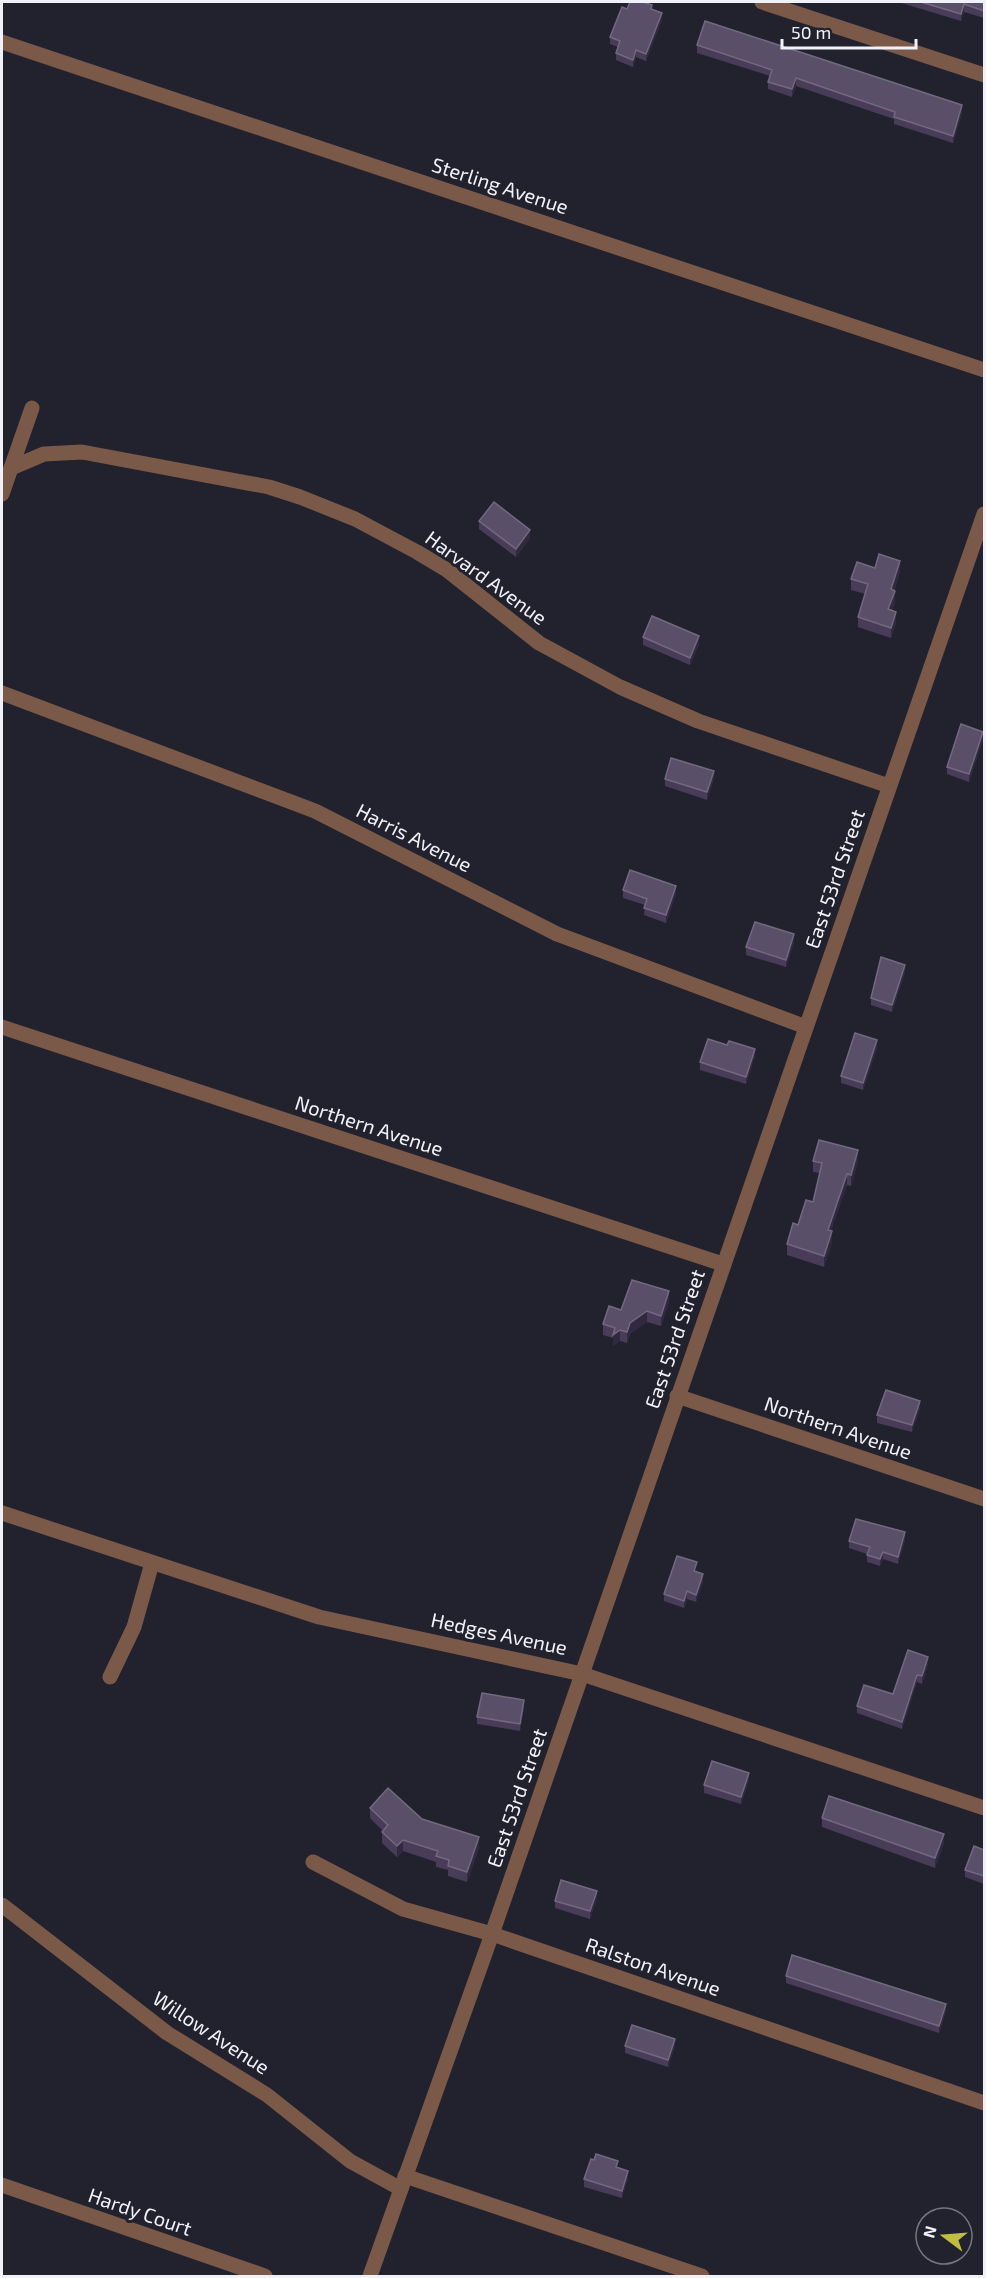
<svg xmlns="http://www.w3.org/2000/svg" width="986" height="2278" viewBox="0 0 986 2278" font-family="'Exo 2',sans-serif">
	<rect width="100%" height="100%" fill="#21222d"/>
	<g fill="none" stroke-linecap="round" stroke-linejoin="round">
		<g stroke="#7b5949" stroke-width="15">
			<path d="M762 2 984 75"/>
			<path d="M2 42 984 370"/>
			<path d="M11 468 44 454 82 452 269 487 300 497 355 519 417 552 447 570 539 643 620 687 698 721 889 786"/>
			<path d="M2 494 32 408"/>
			<path d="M2 693 315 811 557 934 806 1027"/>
			<path d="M2 1027 723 1264"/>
			<path d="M677 1396 984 1499"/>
			<path d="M2 1513 319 1617 582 1674 984 1808"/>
			<path d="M110 1677 134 1627 152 1563"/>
			<path d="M313 1862 403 1909 492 1934 984 2103"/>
			<path d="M2 1905 167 2033 267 2095 350 2161 401 2189"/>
			<path d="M405 2176 702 2276"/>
			<path d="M2 2185 265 2276"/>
			<path d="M370 2276 492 1934 984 514"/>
		</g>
	</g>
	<g fill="#483c58">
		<path d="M898 2H984V18L964 12 961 21Z"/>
		<path d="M627 9H652L662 20 646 61 636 57 633 67 616 60V53L618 47 610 44V37Z"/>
		<path d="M697 45 962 113 953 143 894 124V119L796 86 792 97 768 89V82L770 76 697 53Z"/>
		<path d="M479 521 530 538 516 557 479 529Z"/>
		<path d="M875 568 900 571 894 591 895 602 892 610 896 623 891 638 858 627V617L865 594 851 590V579Z"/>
		<path d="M643 637 699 644 690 665 643 645Z"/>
		<path d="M983 739 969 782 947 774V767Z"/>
		<path d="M714 778 707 800 665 786V779Z"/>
		<path d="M623 890 676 894 666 923 644 915 645 905 623 898Z"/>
		<path d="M794 942 786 967 746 955V947Z"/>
		<path d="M905 972 892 1012 871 1005V998Z"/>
		<path d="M877 1048 863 1090 841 1083V1076Z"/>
		<path d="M755 1056 746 1084 700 1070V1062Z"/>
		<path d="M813 1161H858L851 1186 847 1185 831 1231 832 1242 824 1267 787 1255V1244L813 1202 820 1173 813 1172Z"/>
		<path d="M669 1302 661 1326 647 1322 630 1334 627 1343 620 1341 613 1346V1338L603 1335V1324L621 1310Z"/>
		<path d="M920 1408 912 1432 877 1423V1415Z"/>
		<path d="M905 1540 898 1564 883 1559 880 1566 867 1562V1554L849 1548V1541Z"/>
		<path d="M697 1570 696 1572 703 1582 696 1602 687 1599 684 1608 664 1601V1594Z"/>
		<path d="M928 1664 922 1684 917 1682 902 1729 857 1713V1706L893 1694Z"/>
		<path d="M524 1707 520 1731 477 1724V1717Z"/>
		<path d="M749 1780 741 1804 704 1793V1785Z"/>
		<path d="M370 1808 422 1819 479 1848 467 1882 448 1876V1870L436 1867V1862L403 1851 397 1857 382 1843V1832L383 1831 370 1818Z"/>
		<path d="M822 1818 944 1843 935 1868 822 1827Z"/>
		<path d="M984 1850V1884L965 1877V1870Z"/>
		<path d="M597 1899 590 1919 555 1908V1901Z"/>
		<path d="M786 1976 946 2011 939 2033 786 1983Z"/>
		<path d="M625 2046H675L668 2067 625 2053Z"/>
		<path d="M618 2168 628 2178 622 2198 584 2187V2179Z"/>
	</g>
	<g fill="#312940">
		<path d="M964 4V12L961 21V14Z"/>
		<path d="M662 13V20L646 61V54Z"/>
		<path d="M636 50V57L633 67V60Z"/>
		<path d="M796 78V86L792 97V89Z"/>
		<path d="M962 105V113L953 143V136Z"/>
		<path d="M530 530V538L516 557V549Z"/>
		<path d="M900 561V571L891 600V589Z"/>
		<path d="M895 591V602L888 620V609Z"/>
		<path d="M896 612V623L891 638V628Z"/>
		<path d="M699 636V644L690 665V658Z"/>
		<path d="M983 732V739L969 782V774Z"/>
		<path d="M714 771V778L707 800V792Z"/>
		<path d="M676 886V894L666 923V915Z"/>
		<path d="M794 934V942L786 967V960Z"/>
		<path d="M905 965V972L892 1012V1005Z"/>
		<path d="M877 1040V1048L863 1090V1083Z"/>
		<path d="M755 1049V1056L746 1084V1077Z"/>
		<path d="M858 1150V1161L851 1186V1175Z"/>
		<path d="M847 1174V1185L828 1240V1230Z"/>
		<path d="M832 1231V1242L824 1267V1256Z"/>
		<path d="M669 1291V1302L661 1326V1316Z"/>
		<path d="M647 1311V1322L630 1334 627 1343V1332L630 1323Z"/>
		<path d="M620 1330V1341L613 1346V1335Z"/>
		<path d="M920 1401V1408L912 1432V1425Z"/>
		<path d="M905 1532V1540L898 1564V1557Z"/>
		<path d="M883 1552V1559L880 1566V1559Z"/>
		<path d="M703 1574V1582L696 1602V1595Z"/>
		<path d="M687 1591V1599L684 1608V1601Z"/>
		<path d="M928 1657V1664L922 1684V1676Z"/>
		<path d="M917 1675V1682L902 1729V1722Z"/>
		<path d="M524 1700V1707L520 1731V1724Z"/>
		<path d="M749 1773V1780L741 1804V1797Z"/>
		<path d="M944 1834V1843L935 1868V1858Z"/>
		<path d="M479 1837V1848L467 1882V1872Z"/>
		<path d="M403 1840V1851L397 1857V1846Z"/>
		<path d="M597 1891V1899L590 1919V1911Z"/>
		<path d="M946 2004V2011L939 2033V2026Z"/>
		<path d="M675 2039V2046L668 2067V2060Z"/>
		<path d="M628 2171V2178L622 2198V2191Z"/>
	</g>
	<g fill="#5a4f69" stroke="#726980" stroke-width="1.5">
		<path d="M630 2H643L652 5 651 9 662 13 646 54 636 50 633 60 616 53 620 41 610 37 622 7 627 9Z"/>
		<path d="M921 2H984V11L964 4 961 14Z"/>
		<path d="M705 21 962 105 953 136 894 117 895 112 796 78 792 89 768 82 772 70 697 45Z"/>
		<path d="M494 502 530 530 516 549 479 521Z"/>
		<path d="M879 554 900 561 891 589 895 591 888 609 896 612 891 628 858 617 868 584 851 579 857 562 875 568Z"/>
		<path d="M652 616 699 636 690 658 643 637Z"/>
		<path d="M961 724 983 732 969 774 947 767Z"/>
		<path d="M671 758 714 771 707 792 665 779Z"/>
		<path d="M630 870 676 886 666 915 644 908 647 899 623 890Z"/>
		<path d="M755 922 794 934 786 960 746 947Z"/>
		<path d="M881 957 905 965 892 1005 871 998Z"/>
		<path d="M855 1033 877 1040 863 1083 841 1076Z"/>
		<path d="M708 1039 727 1045 729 1041 755 1049 746 1077 700 1062Z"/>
		<path d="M819 1140 858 1150 851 1175 847 1174 828 1230 832 1231 824 1256 787 1244 793 1223 798 1225 806 1200 813 1202 822 1163 813 1161Z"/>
		<path d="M632 1280 669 1291 661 1316 647 1311 630 1323 627 1332 620 1330 613 1335 615 1328 603 1324 609 1306 621 1310Z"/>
		<path d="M886 1390 920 1401 912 1425 877 1415Z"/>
		<path d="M856 1519 905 1532 898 1557 883 1552 880 1559 867 1555 870 1547 849 1541Z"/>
		<path d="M677 1556 697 1562 694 1571 703 1574 696 1595 687 1591 684 1601 664 1594Z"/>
		<path d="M908 1650 928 1657 922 1676 917 1675 902 1722 857 1706 864 1685 893 1694Z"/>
		<path d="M482 1693 524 1700 520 1724 477 1717Z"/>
		<path d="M712 1761 749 1773 741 1797 704 1785Z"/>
		<path d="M388 1788 422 1819 479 1837 467 1872 448 1866 449 1860 436 1856 438 1851 403 1840 397 1846 382 1832 388 1825 370 1808Z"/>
		<path d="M829 1796 944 1834 935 1858 822 1818Z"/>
		<path d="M974 1846 984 1850V1876L965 1870Z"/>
		<path d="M561 1880 597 1891 590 1911 555 1901Z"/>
		<path d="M792 1955 946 2004 939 2026 786 1976Z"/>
		<path d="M632 2025 675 2039 668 2060 625 2046Z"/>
		<path d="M596 2154 618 2161 616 2167 628 2171 622 2191 584 2179 591 2159 594 2160Z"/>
	</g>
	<g text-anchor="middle" stroke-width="6" stroke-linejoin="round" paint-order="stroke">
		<g font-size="20" fill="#f1f2f9" stroke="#21222d">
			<text transform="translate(500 186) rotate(18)" y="7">Sterling Avenue</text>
			<text transform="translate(486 578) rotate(36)" y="7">Harvard Avenue</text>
			<text transform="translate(414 838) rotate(27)" y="7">Harris Avenue</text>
			<text transform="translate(835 879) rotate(-71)" y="7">East 53rd Street</text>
			<text transform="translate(369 1126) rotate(18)" y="7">Northern Avenue</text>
			<text transform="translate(675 1339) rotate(-71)" y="7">East 53rd Street</text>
			<text transform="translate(838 1428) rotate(19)" y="7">Northern Avenue</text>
			<text transform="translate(499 1634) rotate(12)" y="7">Hedges Avenue</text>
			<text transform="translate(517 1798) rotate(-71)" y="7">East 53rd Street</text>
			<text transform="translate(653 1967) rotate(19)" y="7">Ralston Avenue</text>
			<text transform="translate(211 2033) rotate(33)" y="7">Willow Avenue</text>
			<text transform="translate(140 2212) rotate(19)" y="7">Hardy Court</text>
		</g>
	</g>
	<rect width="986" height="2278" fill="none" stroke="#f1f2f9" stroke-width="6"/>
	<g transform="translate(944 2236) rotate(286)"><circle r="28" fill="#21222d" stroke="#74757f" stroke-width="1.5"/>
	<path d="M0-4.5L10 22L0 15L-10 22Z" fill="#c1bd40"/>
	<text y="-9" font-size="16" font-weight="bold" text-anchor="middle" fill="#f1f2f9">N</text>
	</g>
	<path d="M782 39v9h134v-9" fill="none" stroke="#f1f2f9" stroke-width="3"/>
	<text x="791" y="39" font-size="18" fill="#f1f2f9" stroke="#21222d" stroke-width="4.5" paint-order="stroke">50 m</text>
</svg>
